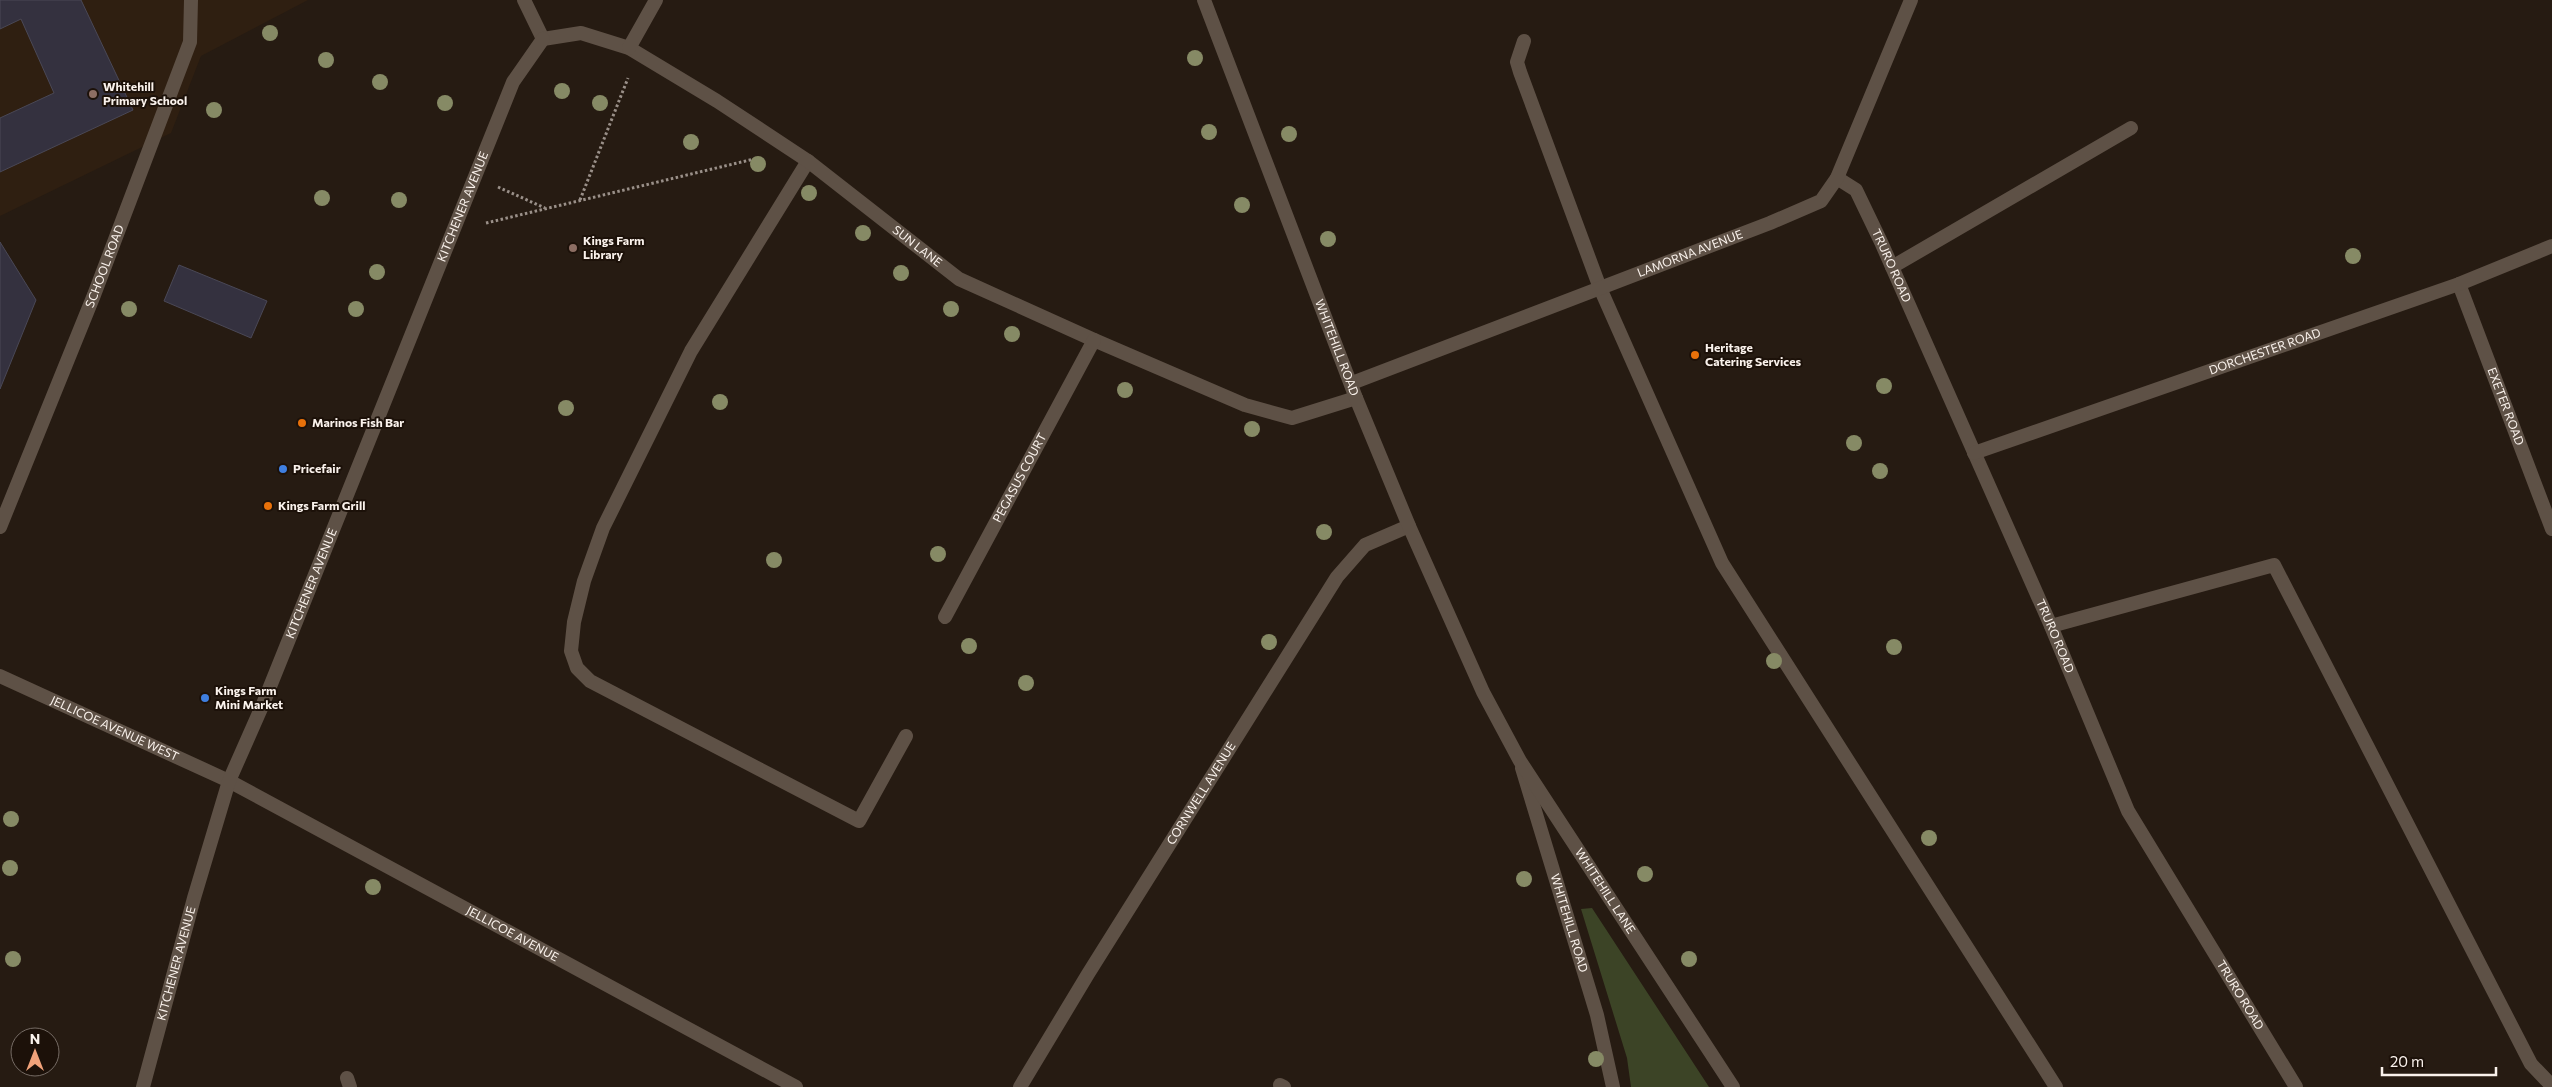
<svg xmlns="http://www.w3.org/2000/svg" width="2552" height="1087" viewBox="0 0 2552 1087" font-family="Commissioner,sans-serif">
	<rect width="100%" height="100%" fill="#261b12"/>
	<path fill="#2f1f11" d="M0 0H308L201 56 171 133 0 216Z"/>
	<path fill="#3c4426" d="M1592 908 1709 1087H1631L1627 1058 1581 909Z"/>
	<g fill="#34313f" stroke="#4a4856">
		<path d="M0 0H81L133 110 0 172V118L54 93 21 19 0 29Z"/>
		<path d="M0 242 36 300 0 389Z"/>
		<path d="M179 265 267 301 251 338 164 301Z"/>
	</g>
	<g fill="none" stroke-linecap="round" stroke-linejoin="round">
		<g stroke="#9a9089" stroke-width="3" stroke-dasharray="2.5 2.5" stroke-linecap="butt">
			<path d="M498 187 545 208"/>
			<path d="M580 200 628 78"/>
			<path d="M486 223 754 159"/>
		</g>
		<g stroke="#5e5146" stroke-width="14">
			<path d="M1524 41 1517 62 1520 72 1600 288 1722 563 2056 1087"/>
			<path d="M808 161 691 351 603 528 584 581 574 622 571 651 577 668 590 681 859 821 906 736"/>
			<path d="M1892 267 2131 128"/>
			<path id="s1" d="M0 527 94 295 190 42 191 0"/>
			<path d="M2051 626 2274 565 2531 1064 2552 1086"/>
			<path d="M347 1078 350 1087"/>
			<path d="M1280 1085 1284 1087"/>
		</g>
		<g stroke="#5e5146" stroke-width="14">
			<path d="M524 0 543 39"/>
			<path id="s2" d="M543 39 581 33 629 48 717 101 808 161 959 279 1094 340 1245 405 1292 418 1356 398"/>
			<path d="M629 48 656 0"/>
			<path id="s3" d="M1837 178 1856 190 1881 242 2051 626 2128 811 2296 1087"/>
			<path id="s4" d="M2459 284 2552 529"/>
			<path id="s5" d="M1352 383 1770 223 1821 201 1837 178 1911 0"/>
			<path id="s6" d="M1974 453 2459 284 2552 246"/>
			<path id="s7" d="M945 617 1094 340"/>
			<path id="s8" d="M0 676 229 781 796 1087"/>
			<path id="s9" d="M1522 768 1597 1015 1613 1087"/>
			<path id="s10" d="M143 1087 194 898 229 781 263 704 513 82 543 39"/>
			<path id="s11" d="M1020 1087 1088 974 1337 577 1365 545 1409 526"/>
		</g>
		<path stroke="#5e5146" stroke-width="14" id="s12" d="M1204 0 1356 398 1409 526 1483 692 1520 761 1733 1087"/>
	</g>
	<g fill="#868a65">
		<circle cx="270" cy="33" r="8"/>
		<circle cx="1195" cy="58" r="8"/>
		<circle cx="326" cy="60" r="8"/>
		<circle cx="380" cy="82" r="8"/>
		<circle cx="562" cy="91" r="8"/>
		<circle cx="445" cy="103" r="8"/>
		<circle cx="600" cy="103" r="8"/>
		<circle cx="214" cy="110" r="8"/>
		<circle cx="1209" cy="132" r="8"/>
		<circle cx="1289" cy="134" r="8"/>
		<circle cx="691" cy="142" r="8"/>
		<circle cx="758" cy="164" r="8"/>
		<circle cx="809" cy="193" r="8"/>
		<circle cx="322" cy="198" r="8"/>
		<circle cx="399" cy="200" r="8"/>
		<circle cx="1242" cy="205" r="8"/>
		<circle cx="863" cy="233" r="8"/>
		<circle cx="1328" cy="239" r="8"/>
		<circle cx="2353" cy="256" r="8"/>
		<circle cx="377" cy="272" r="8"/>
		<circle cx="901" cy="273" r="8"/>
		<circle cx="129" cy="309" r="8"/>
		<circle cx="356" cy="309" r="8"/>
		<circle cx="951" cy="309" r="8"/>
		<circle cx="1012" cy="334" r="8"/>
		<circle cx="1884" cy="386" r="8"/>
		<circle cx="1125" cy="390" r="8"/>
		<circle cx="720" cy="402" r="8"/>
		<circle cx="566" cy="408" r="8"/>
		<circle cx="1252" cy="429" r="8"/>
		<circle cx="1854" cy="443" r="8"/>
		<circle cx="1880" cy="471" r="8"/>
		<circle cx="1324" cy="532" r="8"/>
		<circle cx="938" cy="554" r="8"/>
		<circle cx="774" cy="560" r="8"/>
		<circle cx="1269" cy="642" r="8"/>
		<circle cx="969" cy="646" r="8"/>
		<circle cx="1894" cy="647" r="8"/>
		<circle cx="1774" cy="661" r="8"/>
		<circle cx="1026" cy="683" r="8"/>
		<circle cx="11" cy="819" r="8"/>
		<circle cx="1929" cy="838" r="8"/>
		<circle cx="10" cy="868" r="8"/>
		<circle cx="1645" cy="874" r="8"/>
		<circle cx="1524" cy="879" r="8"/>
		<circle cx="373" cy="887" r="8"/>
		<circle cx="13" cy="959" r="8"/>
		<circle cx="1689" cy="959" r="8"/>
		<circle cx="1596" cy="1059" r="8"/>
	</g>
	<g fill="#8d6e63" stroke="#1c1109" stroke-width="2">
		<circle cx="93" cy="94" r="5"/>
		<circle cx="573" cy="248" r="5"/>
	</g>
	<g fill="#e8710a" stroke="#1c1109" stroke-width="2">
		<circle cx="1695" cy="355" r="5"/>
		<circle cx="302" cy="423" r="5"/>
		<circle cx="268" cy="506" r="5"/>
	</g>
	<g fill="#3f7fe0" stroke="#1c1109" stroke-width="2">
		<circle cx="283" cy="469" r="5"/>
		<circle cx="205" cy="698" r="5"/>
	</g>
	<g text-anchor="middle" stroke-width="4" stroke-linejoin="round" paint-order="stroke">
		<g font-size="12" font-weight="bold" fill="#faf2ec" stroke="#1c1109" text-anchor="start">
			<text x="103" y="91">Whitehill<tspan x="103" dy="14">Primary School</tspan></text>
			<text x="583" y="245">Kings Farm<tspan x="583" dy="14">Library</tspan></text>
			<text x="1705" y="352">Heritage<tspan x="1705" dy="14">Catering Services</tspan></text>
			<text x="312" y="427">Marinos Fish Bar</text>
			<text x="293" y="473">Pricefair</text>
			<text x="278" y="510">Kings Farm Grill</text>
			<text x="215" y="695">Kings Farm<tspan x="215" dy="14">Mini Market</tspan></text>
		</g>
		<g font-size="12" fill="#faf2ec" stroke="#1c1109">
			<text dy="4" stroke="none"><textPath href="#s10" startOffset="938">KITCHENER AVENUE</textPath></text>
			<text dy="4" stroke="none"><textPath href="#s2" startOffset="439">SUN LANE</textPath></text>
			<text dy="4" stroke="none"><textPath href="#s5" startOffset="362">LAMORNA AVENUE</textPath></text>
			<text dy="4" stroke="none"><textPath href="#s1" startOffset="281">SCHOOL ROAD</textPath></text>
			<text dy="4" stroke="none"><textPath href="#s3" startOffset="106">TRURO ROAD</textPath></text>
			<text dy="4" stroke="none"><textPath href="#s12" startOffset="372">WHITEHILL ROAD</textPath></text>
			<text dy="4" stroke="none"><textPath href="#s6" startOffset="308">DORCHESTER ROAD</textPath></text>
			<text dy="4" stroke="none"><textPath href="#s4" startOffset="131">EXETER ROAD</textPath></text>
			<text dy="4" stroke="none"><textPath href="#s7" startOffset="158">PEGASUS COURT</textPath></text>
			<text dy="4" stroke="none"><textPath href="#s10" startOffset="532">KITCHENER AVENUE</textPath></text>
			<text dy="4" stroke="none"><textPath href="#s3" startOffset="511">TRURO ROAD</textPath></text>
			<text dy="4" stroke="none"><textPath href="#s8" startOffset="126">JELLICOE AVENUE WEST</textPath></text>
			<text dy="4" stroke="none"><textPath href="#s11" startOffset="345">CORNWELL AVENUE</textPath></text>
			<text dy="4" stroke="none"><textPath href="#s12" startOffset="980">WHITEHILL LANE</textPath></text>
			<text dy="4" stroke="none"><textPath href="#s9" startOffset="162">WHITEHILL ROAD</textPath></text>
			<text dy="4" stroke="none"><textPath href="#s8" startOffset="574">JELLICOE AVENUE</textPath></text>
			<text dy="4" stroke="none"><textPath href="#s10" startOffset="128">KITCHENER AVENUE</textPath></text>
			<text dy="4" stroke="none"><textPath href="#s3" startOffset="916">TRURO ROAD</textPath></text>
		</g>
	</g>
	<g transform="translate(35 1052)"><circle r="24" fill="#1c1109" stroke="#756b64"/>
	<path d="M0-4L9 19L0 12L-9 19Z" fill="#f0a27a"/>
	<text y="-8" font-size="14" font-weight="bold" text-anchor="middle" fill="#faf2ec">N</text>
	</g>
	<path d="M2382 1067v8h114v-8" fill="none" stroke="#faf2ec" stroke-width="2.5"/>
	<text x="2390" y="1067" font-size="15" fill="#faf2ec" stroke="#1c1109" stroke-width="4" paint-order="stroke">20 m</text>
</svg>
